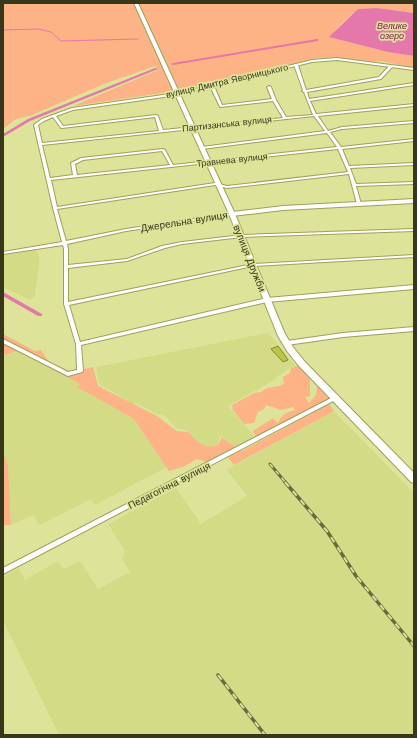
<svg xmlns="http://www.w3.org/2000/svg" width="417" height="738" viewBox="0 0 417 738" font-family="'Work Sans',sans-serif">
	<rect width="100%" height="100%" fill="#dde398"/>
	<g fill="#d4db87">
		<path d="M36 249 39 256V264L35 293V296L30 300 3 287V255Z"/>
		<path d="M268 333 295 365 276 377 277 378 228 406 255 437 236 447 218 435 220 439 218 445 211 448 199 444 186 430 176 428 165 416 155 413 136 403 133 404 99 384 96 367Z"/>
		<path d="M18 351 80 384 78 387 134 419 167 467 95 505 91 499 39 525 34 515 11 525 8 466 3 452V355Z"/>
		<path d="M334 411 414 493V735H59L3 620V577L19 568 25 580 58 561 63 569 80 561 98 589 130 572 122 559 125 551 108 524 176 488 201 524 247 496 227 470Z"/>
	</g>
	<g fill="#fdb386">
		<path d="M3 3H414V13L377 8 358 9 341 24 330 37 388 52 414 56V68L381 61 370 62 330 58H317L221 82C202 78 203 86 187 90 182 91 176 89 171 90L169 92 73 106 158 70 155 66 104 84 32 115 16 119 3 129Z"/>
		<path d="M3 334 35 351 41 350 49 362 71 372 93 367 98 386 157 416 177 431 188 432C197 442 205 450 218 445L222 438 242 451 329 404 334 411 234 465 224 452 207 462 197 459 185 466 169 471 134 419 77 387 80 384 18 351 3 355Z"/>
		<path d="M299 365 310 380V396L305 397 309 403 316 395 317 386 329 399 257 439 253 431 273 418 278 423C282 414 286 413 295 410L293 407 281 410 266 405 264 409 258 412 254 423 244 424 233 410 232 405 254 393 261 392 267 388 279 386 284 384 283 377 290 373 291 368Z"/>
		<path d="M3 452 8 466 11 525H5L3 527Z"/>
	</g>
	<path fill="#e478ab" d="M377 8 414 13V56L388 52 329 37 358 9Z"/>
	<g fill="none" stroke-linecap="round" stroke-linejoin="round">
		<path stroke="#e478ab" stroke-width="1" d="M3 30 38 29 51 32 61 41 138 39"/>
		<g fill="#e478ab" fill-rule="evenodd">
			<path d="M317 39H318V41L173 65 171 64 173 63Z"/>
			<path d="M155 68 158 69 30 121 3 137V134L28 119Z"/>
			<path d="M3 292 42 314V316H38L3 296Z"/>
		</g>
	</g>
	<path fill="#bdc448" stroke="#848840" d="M278 346 284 354 288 360 283 362 271 349Z"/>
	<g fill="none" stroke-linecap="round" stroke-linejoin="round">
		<g stroke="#9da259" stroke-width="2">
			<g id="street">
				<path d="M295 64 298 65 306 90 379 77 390 65 393 66 381 79 307 92 309 99 414 83V85L310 101 316 114 414 104V106L318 116 328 131 342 127 414 121V123L342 129 330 132 341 147 414 139V141L342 149 349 166 414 163V165L350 168 356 184 414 182V184L356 186 361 204 359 205 357 204 349 174 227 188 215 185 57 209 66 241 126 229 232 213 234 214 232 215 126 231 67 244 68 249V265L127 259 162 246 182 242 242 235 414 229V231L242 237 182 244 165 248 127 261 68 268V302L253 264 414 255V257L253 266 69 305 80 342 267 298 414 285V289L267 302 81 345 83 371 82 372 68 376 3 343V339L68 372 77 370 76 344 64 304V249L63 245 3 254V252L62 242 53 208 34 125 35 124 42 119 72 108 177 93H178V95L73 110 56 116 63 126 156 115 158 116 163 130 283 118 273 101 220 107 210 86 212 85 214 86 222 105 272 99 267 87 269 86 271 87 276 100 286 117 313 115 304 92 302 91 303 90 294 65ZM314 116 325 131 202 147 200 148 202 149 327 133 337 147 173 165 165 150 163 149 81 158 71 163 73 175 50 178 42 145ZM53 117 61 128H62L155 117 159 131 42 143 38 125 44 121ZM338 149 348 172 227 186 215 183 57 207 51 180ZM162 151 170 165 77 175 75 164 83 160Z"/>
				<path d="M414 327V331L343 337 287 345 285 343 287 341 343 333Z"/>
				<path d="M335 396 337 397 338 398 337 399 3 574V568Z"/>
			</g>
		</g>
		<g stroke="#9da259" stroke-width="2">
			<g id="secondary">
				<path d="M337 58 414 68V70L337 60 312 62 177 95 175 94 312 60Z"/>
				<path d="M414 199V203L283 210 232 216 229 214 232 212 283 206Z"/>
			</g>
		</g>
		<g stroke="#9da259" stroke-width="2">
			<path id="primary" d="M134 3H138L235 214 285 334 293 347 305 362 414 473V483L411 482 299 366 287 351 278 336 229 214Z"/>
		</g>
		<use href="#street" fill="#fff" fill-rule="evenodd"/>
		<use href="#secondary" fill="#fff" fill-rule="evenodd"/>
		<use href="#primary" fill="#fff" fill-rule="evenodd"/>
		<g stroke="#686b3f" stroke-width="3">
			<path id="rail-far1" d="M270 464 286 483"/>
		</g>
		<g stroke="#686b3f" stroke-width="3.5">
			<g id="rail">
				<path d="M285 482 327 531 356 576 414 646"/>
				<path d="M218 675 265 735"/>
			</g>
		</g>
		<use href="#rail-far1" stroke="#dde398" stroke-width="1.5" stroke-dasharray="4.5" stroke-linecap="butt"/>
		<use href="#rail" stroke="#dde398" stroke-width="2" stroke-dasharray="6" stroke-linecap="butt"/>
	</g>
	<g text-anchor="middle" stroke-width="3.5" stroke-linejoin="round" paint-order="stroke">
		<g font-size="9" font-style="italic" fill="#78174d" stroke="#dde398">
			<text x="392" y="29">Велике<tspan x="392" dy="10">озеро</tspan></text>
		</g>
		<g font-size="9" fill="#363819" stroke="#dde398">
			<text transform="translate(227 81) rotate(-13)" y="3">вулиця Дмитра Яворницького</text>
			<text transform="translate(227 124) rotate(-6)" y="3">Партизанська вулиця</text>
			<text transform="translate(232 160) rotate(-6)" y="3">Травнева вулиця</text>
		</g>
		<g font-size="10" fill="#363819" stroke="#dde398">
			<text transform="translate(184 221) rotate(-9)" y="4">Джерельна вулиця</text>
			<text transform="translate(250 258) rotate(68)" y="4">вулиця Дружби</text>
			<text transform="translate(169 485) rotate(-27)" y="4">Педагогічна вулиця</text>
		</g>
	</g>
	<rect width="417" height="738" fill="none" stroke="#363819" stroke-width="8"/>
</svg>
